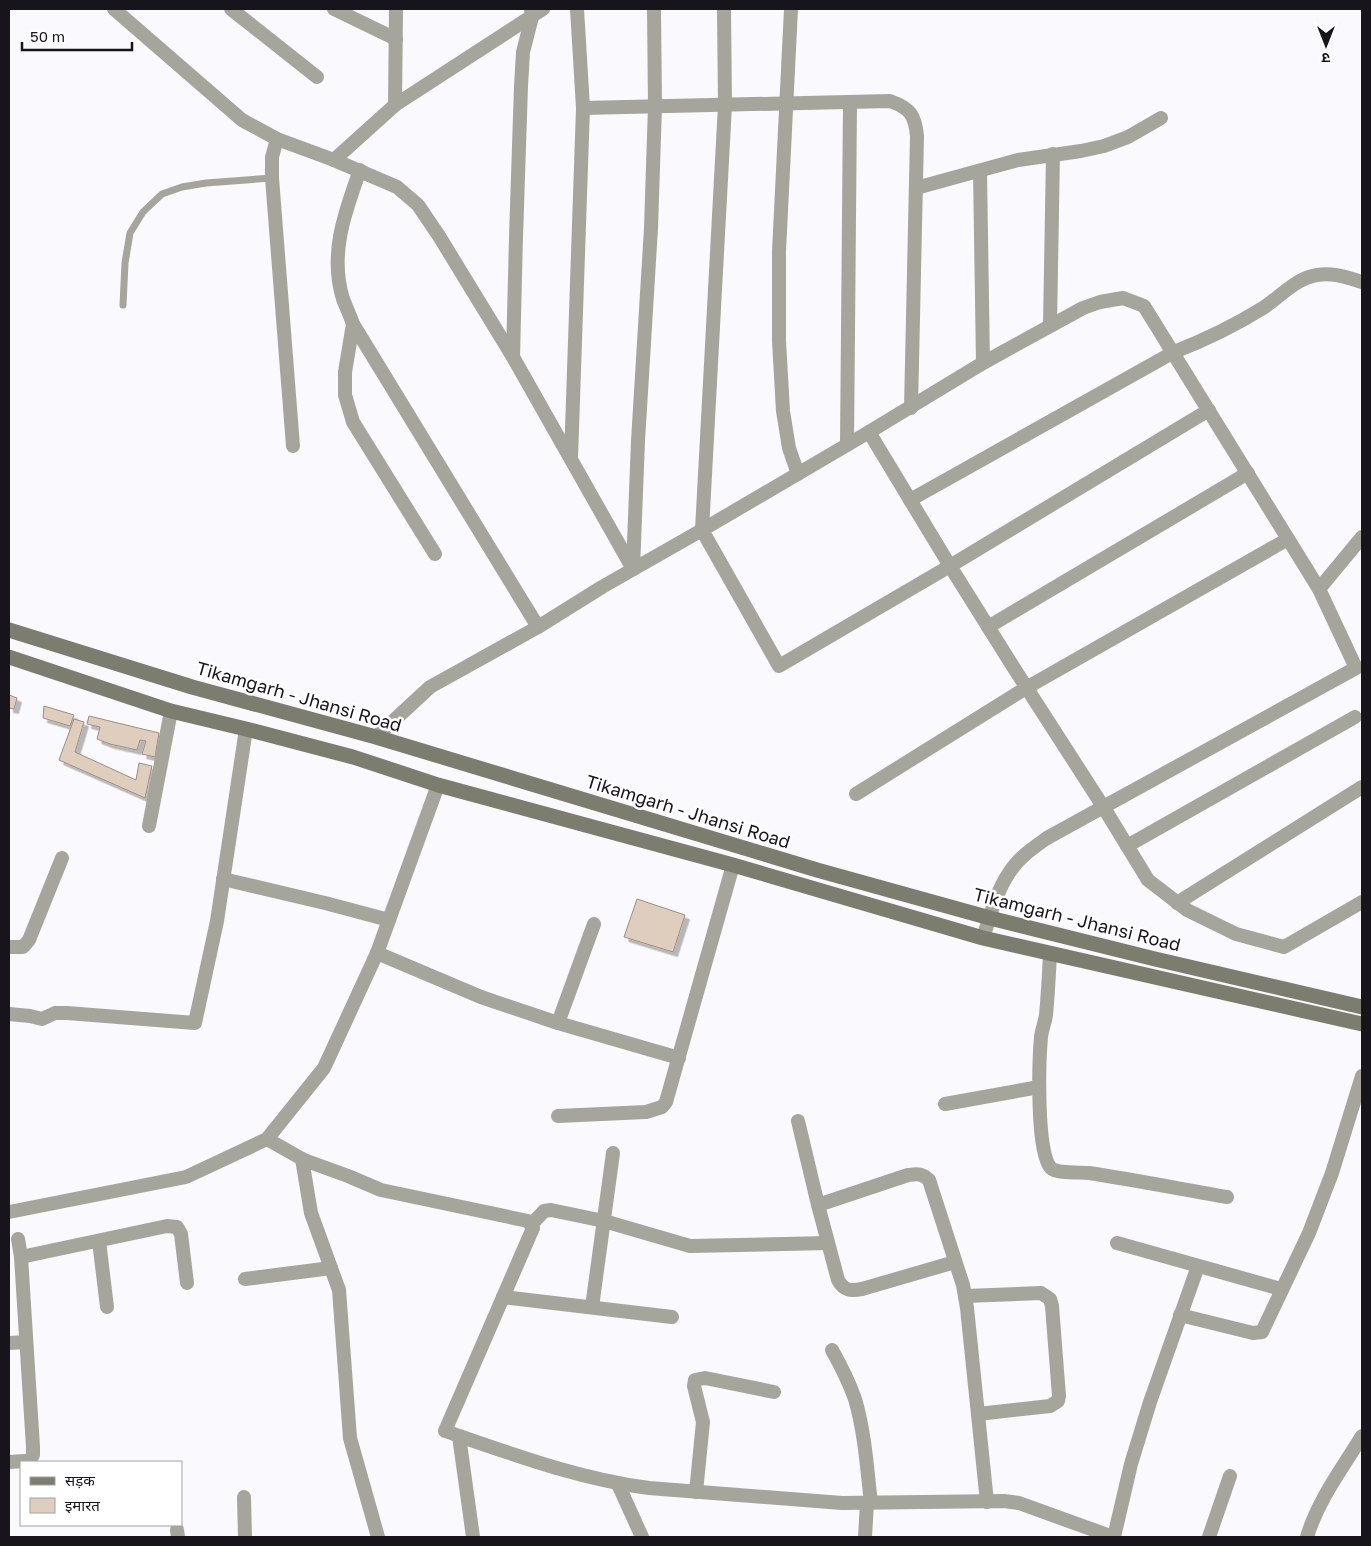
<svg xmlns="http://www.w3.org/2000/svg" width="1371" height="1546" viewBox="0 0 1371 1546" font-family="'Golos Text','Noto Sans Devanagari',sans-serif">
	<defs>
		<filter id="shadow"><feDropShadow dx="4.5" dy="4.5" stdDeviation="0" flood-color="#0004"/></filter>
	</defs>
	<rect width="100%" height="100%" fill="#faf9fd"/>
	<g fill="#dfcdbd" stroke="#9e8d7f" filter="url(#shadow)">
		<path d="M9 695 17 698 14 709 9 708Z"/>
		<path d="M44 706 74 715 70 726 43 718Z"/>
		<path d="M89 716 159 733 155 757 142 754 146 741 140 740 137 750 110 744 97 739 100 727 87 724Z"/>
		<path d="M74 719 84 722 75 752 136 780 139 763 152 766 145 798 59 760Z"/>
		<path d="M637 899 685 915 673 952 624 937Z"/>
	</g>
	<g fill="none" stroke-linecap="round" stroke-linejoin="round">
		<path stroke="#a5a59c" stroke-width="7" d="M123 305 125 263 130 233 143 212 162 194 182 187 206 183 272 178"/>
		<g stroke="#a5a59c" stroke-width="14">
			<path d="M114 9 242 120 277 139 334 160 397 187 418 205 439 236 513 357 633 569"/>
			<path d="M231 9 317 77"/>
			<path d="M334 9 396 39"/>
			<path d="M791 9 779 251V341L783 411 789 448 798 474"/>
			<path d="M395 105 396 9"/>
			<path d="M583 108 890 101C910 108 915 115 917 136L911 408"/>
			<path d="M277 139 272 157V178L293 446"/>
			<path d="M334 160 395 105 543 9"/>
			<path d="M360 170C345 212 329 254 343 299 346 307 350 315 353 324L538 627"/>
			<path d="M980 171 983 363"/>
			<path d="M916 188 1018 160 1081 151 1104 146 1128 137 1161 118"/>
			<path d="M353 324 345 372V395L353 422 435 554"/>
			<path d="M1050 326 1053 154"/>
			<path d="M513 357 516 237 521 86 523 52 532 17 531 9"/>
			<path d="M1209 410 950 566 1012 665 1104 808 1148 880 1187 910 1236 934 1284 947 1362 902"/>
			<path d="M869 432 983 363 1083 308 1100 302 1123 298 1144 306 1319 589 1356 668 1047 838C1033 848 1018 858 1009 873 996 892 990 917 983 938"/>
			<path d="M847 445 850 102"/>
			<path d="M571 458 583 108 577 9"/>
			<path d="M910 500 1174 352C1205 340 1234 326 1263 308 1280 297 1296 278 1317 275 1333 272 1348 278 1362 282"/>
			<path d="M702 530 725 105 724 9"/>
			<path d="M633 569 638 441 651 228 655 106 654 9"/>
			<path d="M1319 589 1362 537"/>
			<path d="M988 627 1248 473"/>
			<path d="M376 737 430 687 538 627 602 587 702 530 779 666 950 566 869 432 702 530"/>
			<path d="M856 794 1026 688 1288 539"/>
			<path d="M149 826 171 711"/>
			<path d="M1127 846 1355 717"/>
			<path d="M223 879 325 903 389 920"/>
			<path d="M1177 903 1362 787"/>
			<path d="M9 947H23L29 940 62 858"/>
			<path d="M377 953 481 997 558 1023 679 1058"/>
			<path d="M1050 954C1049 974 1048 994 1046 1015 1045 1022 1042 1029 1041 1037 1039 1060 1036 1154 1051 1168 1057 1174 1080 1172 1089 1173 1135 1180 1181 1189 1227 1197"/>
			<path d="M9 1014 30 1016 42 1019 55 1013H67L195 1023 217 921 246 729"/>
			<path d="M558 1023 594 924"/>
			<path d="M945 1104 1039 1087"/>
			<path d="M558 1116 646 1112 662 1107 666 1102 733 865"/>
			<path d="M798 1121 818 1205 838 1280C844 1291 851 1291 862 1289L955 1262"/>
			<path d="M267 1139 304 1160 348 1176 381 1190 528 1221 533 1228 445 1431C512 1454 579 1479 649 1488L842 1503 1004 1501 1019 1503 1113 1537"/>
			<path d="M302 1159 311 1213 339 1290 350 1438 378 1537"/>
			<path d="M818 1205 908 1175C917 1174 922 1173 929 1180L963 1285 967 1308 987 1502"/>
			<path d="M9 1212 186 1177 267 1139 324 1068 377 953 438 785"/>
			<path d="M531 1225 544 1211 551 1210 604 1221 690 1246 828 1243"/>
			<path d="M99 1241 107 1307"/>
			<path d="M1117 1243 1281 1289"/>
			<path d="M21 1257 167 1226 177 1227 181 1234 187 1283"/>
			<path d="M245 1279 331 1268"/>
			<path d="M965 1296 1041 1293 1050 1299 1052 1306 1059 1396 1058 1401 1050 1406 978 1414"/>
			<path d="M503 1297 672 1317"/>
			<path d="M592 1307 613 1153"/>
			<path d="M1180 1315 1253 1333 1262 1332 1309 1233 1332 1173 1362 1076"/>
			<path d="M9 1343 26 1342"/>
			<path d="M832 1350C841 1366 849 1382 855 1399 865 1433 867 1469 871 1503"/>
			<path d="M459 1436 473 1537"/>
			<path d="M9 1462 25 1461 30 1460 33 1455V1447L21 1257 18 1239"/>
			<path d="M618 1484 642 1537"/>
			<path d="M696 1492 703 1422 694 1386 695 1380 705 1378 774 1392"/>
			<path d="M244 1497 245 1537"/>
			<path d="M177 1530 178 1537"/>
			<path d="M865 1537 867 1503"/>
			<path d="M1114 1537 1131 1464 1150 1402 1198 1266"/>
			<path d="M1209 1537 1230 1476"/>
			<path d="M1307 1537C1318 1500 1342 1469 1362 1436"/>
		</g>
		<g stroke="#7d7d6f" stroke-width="15">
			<path d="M9 630 192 687 376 737 817 870 990 918 1155 959 1362 1007"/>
			<path d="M9 657 171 711 246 729 353 757 438 785 733 865 983 938 1362 1024"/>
		</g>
	</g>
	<g text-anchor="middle" stroke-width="5" stroke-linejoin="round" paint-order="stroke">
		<g font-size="18" fill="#17141c" stroke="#fff">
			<text transform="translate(299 697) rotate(16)" y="6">Tikamgarh - Jhansi Road</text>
			<text transform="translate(688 812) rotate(17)" y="6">Tikamgarh - Jhansi Road</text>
			<text transform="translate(1077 920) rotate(14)" y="6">Tikamgarh - Jhansi Road</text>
		</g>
	</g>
	<rect width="1371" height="1546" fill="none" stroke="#17141c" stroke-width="20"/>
	<rect x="20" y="1461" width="162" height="65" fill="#ffffff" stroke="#a2a1a4"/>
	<rect x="30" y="1477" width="25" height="8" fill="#7d7d6f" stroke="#a2a1a4"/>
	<text x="65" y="1486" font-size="15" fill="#17141c">सड़क</text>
	<rect x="30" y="1498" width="25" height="15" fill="#dfcdbd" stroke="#a2a1a4"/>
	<text x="65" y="1511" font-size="15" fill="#17141c">इमारत</text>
	<g transform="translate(1326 45) rotate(180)" stroke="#ffffff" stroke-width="4" paint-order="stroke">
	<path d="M0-4L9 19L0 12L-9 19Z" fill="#17141c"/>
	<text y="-8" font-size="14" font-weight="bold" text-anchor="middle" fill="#17141c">उ</text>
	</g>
	<path d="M22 42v8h110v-8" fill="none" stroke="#17141c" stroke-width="2.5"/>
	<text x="30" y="42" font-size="15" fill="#17141c" stroke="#ffffff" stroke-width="4" paint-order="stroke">50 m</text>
</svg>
